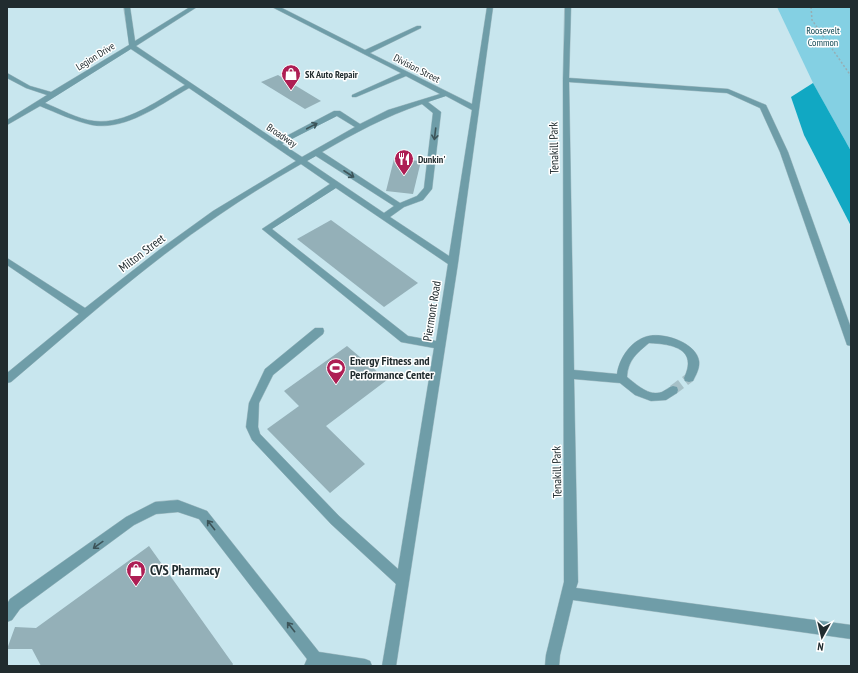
<svg xmlns="http://www.w3.org/2000/svg" width="858" height="673" viewBox="0 0 858 673" font-family="'PT Sans Narrow',sans-serif">
	<rect width="100%" height="100%" fill="#c8e6ee"/>
	<path fill="#84d0e3" d="M777 7H851V151L814 85Z"/>
	<path fill="#11a8c3" d="M813 83 851 151V226L804 135 791 97Z"/>
	<g fill="#94b0b8">
		<path d="M278 75 321 101 305 109 261 82Z"/>
		<path d="M394 159 421 161 413 194 386 191Z"/>
		<path d="M331 220 418 283 384 307 297 239Z"/>
		<path d="M347 346 387 380 326 426 365 464 330 493 267 429 299 406 284 391Z"/>
		<path d="M149 546 233 664 232 666H41L32 649H7L15 627 36 628Z"/>
	</g>
	<g fill="none" stroke-linecap="round" stroke-linejoin="round">
		<path stroke="#a7c1c8" stroke-width="10" stroke-dasharray="10 5" stroke-linecap="butt" d="M673 390 689 378"/>
		<g stroke="#a7c1c8" stroke-width="1">
			<g id="minor">
				<path d="M124 7H130L135 41 190 7H197L136 46 277 141 334 111H340L360 124 388 110 440 94 406 76 356 97H352V95L401 73 272 7H280L365 50 417 26H421V28L370 53 472 104 487 7H493L458 263 396 666H382L396 584 331 524 252 440 246 427 249 403 265 369 315 328H323L324 331 323 334 273 375 259 403 258 427 260 434 339 516 398 569 434 348 401 342 262 229 330 184 301 164C273 180 245 197 219 215 145 265 78 325 11 382L7 383V373L79 314 7 265V258L85 308 159 250 213 211 296 161 189 88C161 104 126 131 92 125 74 121 57 113 40 106L7 125V120L47 95 26 88 7 78V73L30 86 51 92 129 45ZM131 49 185 85C158 100 126 125 94 121 77 119 60 109 45 103ZM446 96 472 110 449 256 390 217 404 207 423 200 432 189 441 112 428 102ZM422 104 433 113 424 188 417 196 400 203 322 152C355 133 384 117 422 104ZM337 116 355 127 302 157 282 144ZM316 156 394 206 384 213 307 161ZM336 188 448 264 436 341 408 336 272 229Z"/>
				<path d="M565 7H571L569 78 728 89 766 105 788 152 851 328V346L847 345 846 342 780 152 760 108 727 93 569 82 574 370 617 374C619 359 630 342 645 337 661 331 696 342 699 361 700 368 696 375 693 381L689 382 685 381 684 378C698 349 673 344 649 343 637 353 628 360 627 377 636 384 649 397 662 392 666 390 669 387 673 386L677 387 678 390 677 393 666 400 651 401 635 395 620 383 574 379 578 582 576 588 851 625V639L573 600 560 655 559 666H545L546 655 564 582 563 80Z"/>
				<path d="M178 500 207 511 319 652 365 659 370 661 372 666H304L307 659 199 519 178 512 156 514 134 525 20 609 12 620 7 622V604L10 599 126 517 155 502Z"/>
			</g>
		</g>
		<path stroke="#96aeb4" stroke-width="1.5" stroke-dasharray="2 2" stroke-linecap="butt" d="M811 7 812 20 851 76"/>
		<use href="#minor" fill="#6f9da8" fill-rule="evenodd"/>
	</g>
	<defs><path id="oneway-shaft" d="M-6 0H5M1.5-3L5.5 0L1.5 3" fill="none" stroke-width="1.6" stroke-linecap="round" stroke-linejoin="round"/></defs>
	<g stroke="#3c5459">
		<use href="#oneway-shaft" transform="translate(312 126) rotate(-28)"/>
		<use href="#oneway-shaft" transform="translate(435 134) rotate(97)"/>
		<use href="#oneway-shaft" transform="translate(349 174) rotate(33)"/>
		<use href="#oneway-shaft" transform="translate(211 525) rotate(-128)"/>
		<use href="#oneway-shaft" transform="translate(98 545) rotate(144)"/>
		<use href="#oneway-shaft" transform="translate(291 627) rotate(-128)"/>
	</g>
	<defs>
		<g id="shop-pin" transform="scale(1)"><path d="M0 17L-7.5 6A9.5 9.5 0 1 1 7.5 6Z" fill="#ae1e54" stroke="#fff"/><path d="M-5-2.5h2.3a2.7 3.5 0 0 1 5.4 0H5L5.5 6h-11ZM-1.5-2.5h3a1.5 2.3 0 0 0-3 0Z" fill="#fff"/></g>
		<g id="restaurant-pin" transform="scale(1)"><path d="M0 17L-7.5 6A9.5 9.5 0 1 1 7.5 6Z" fill="#ae1e54" stroke="#fff"/><path d="M-5-6h1v4h1v-4h1v4h1v-4h1v5L-1.5 .5V6h-2V.5L-5-1ZM5-6V6H3V1.5H1.5Q1.5-4 5-6Z" fill="#fff"/></g>
		<g id="stadium-pin" transform="scale(1)"><path d="M0 17L-7.5 6A9.5 9.5 0 1 1 7.5 6Z" fill="#ae1e54" stroke="#fff"/><path d="M0-5a6.5 5 0 1 0 0 10a6.5 5 0 1 0 0-10ZM-3.5-1.8h7v3.6h-7Z" fill="#fff"/></g>
	</defs>
	<g fill-rule="evenodd">
		<use href="#shop-pin" x="291" y="74"/>
		<use href="#restaurant-pin" x="404" y="159"/>
		<use href="#stadium-pin" x="336" y="368"/>
		<use href="#shop-pin" x="136" y="570"/>
	</g>
	<g text-anchor="middle" stroke-width="3" stroke-linejoin="round" paint-order="stroke">
		<g font-size="10" fill="#114954" stroke="#fff">
			<text x="823" y="34">Roosevelt<tspan x="823" dy="12">Common</tspan></text>
		</g>
		<g font-size="10" fill="#212c2f" stroke="#fff">
			<text transform="translate(95 56) rotate(-32)" y="4">Legion Drive</text>
			<text transform="translate(417 68) rotate(27)" y="4">Division Street</text>
			<text transform="translate(282 135) rotate(34)" y="4">Broadway</text>
		</g>
		<g font-size="10" font-weight="bold" fill="#212c2f" stroke="#fff" text-anchor="start">
			<text x="305" y="78">SK Auto Repair</text>
			<text x="418" y="163">Dunkin'</text>
		</g>
		<g font-size="12" fill="#212c2f" stroke="#fff">
			<text transform="translate(554 148) rotate(-91)" y="4">Tenakill Park</text>
			<text transform="translate(142 253) rotate(-37)" y="4">Milton Street</text>
			<text transform="translate(432 311) rotate(-81)" y="4">Piermont Road</text>
			<text transform="translate(557 472) rotate(-91)" y="4">Tenakill Park</text>
		</g>
		<g font-size="12" font-weight="bold" fill="#212c2f" stroke="#fff" text-anchor="start">
			<text x="350" y="365">Energy Fitness and<tspan x="350" dy="14">Performance Center</tspan></text>
		</g>
		<g font-size="14" font-weight="bold" fill="#212c2f" stroke="#fff" text-anchor="start">
			<text x="150" y="575">CVS Pharmacy</text>
		</g>
	</g>
	<rect width="858" height="673" fill="none" stroke="#212c2f" stroke-width="16"/>
	<g transform="translate(822 637) rotate(188)" stroke="#ffffff" stroke-width="3" paint-order="stroke">
	<path d="M0-3L7 15L0 10L-7 15Z" fill="#212c2f"/>
	<text y="-6" font-size="11" font-weight="bold" text-anchor="middle" fill="#212c2f">N</text>
	</g>
</svg>
